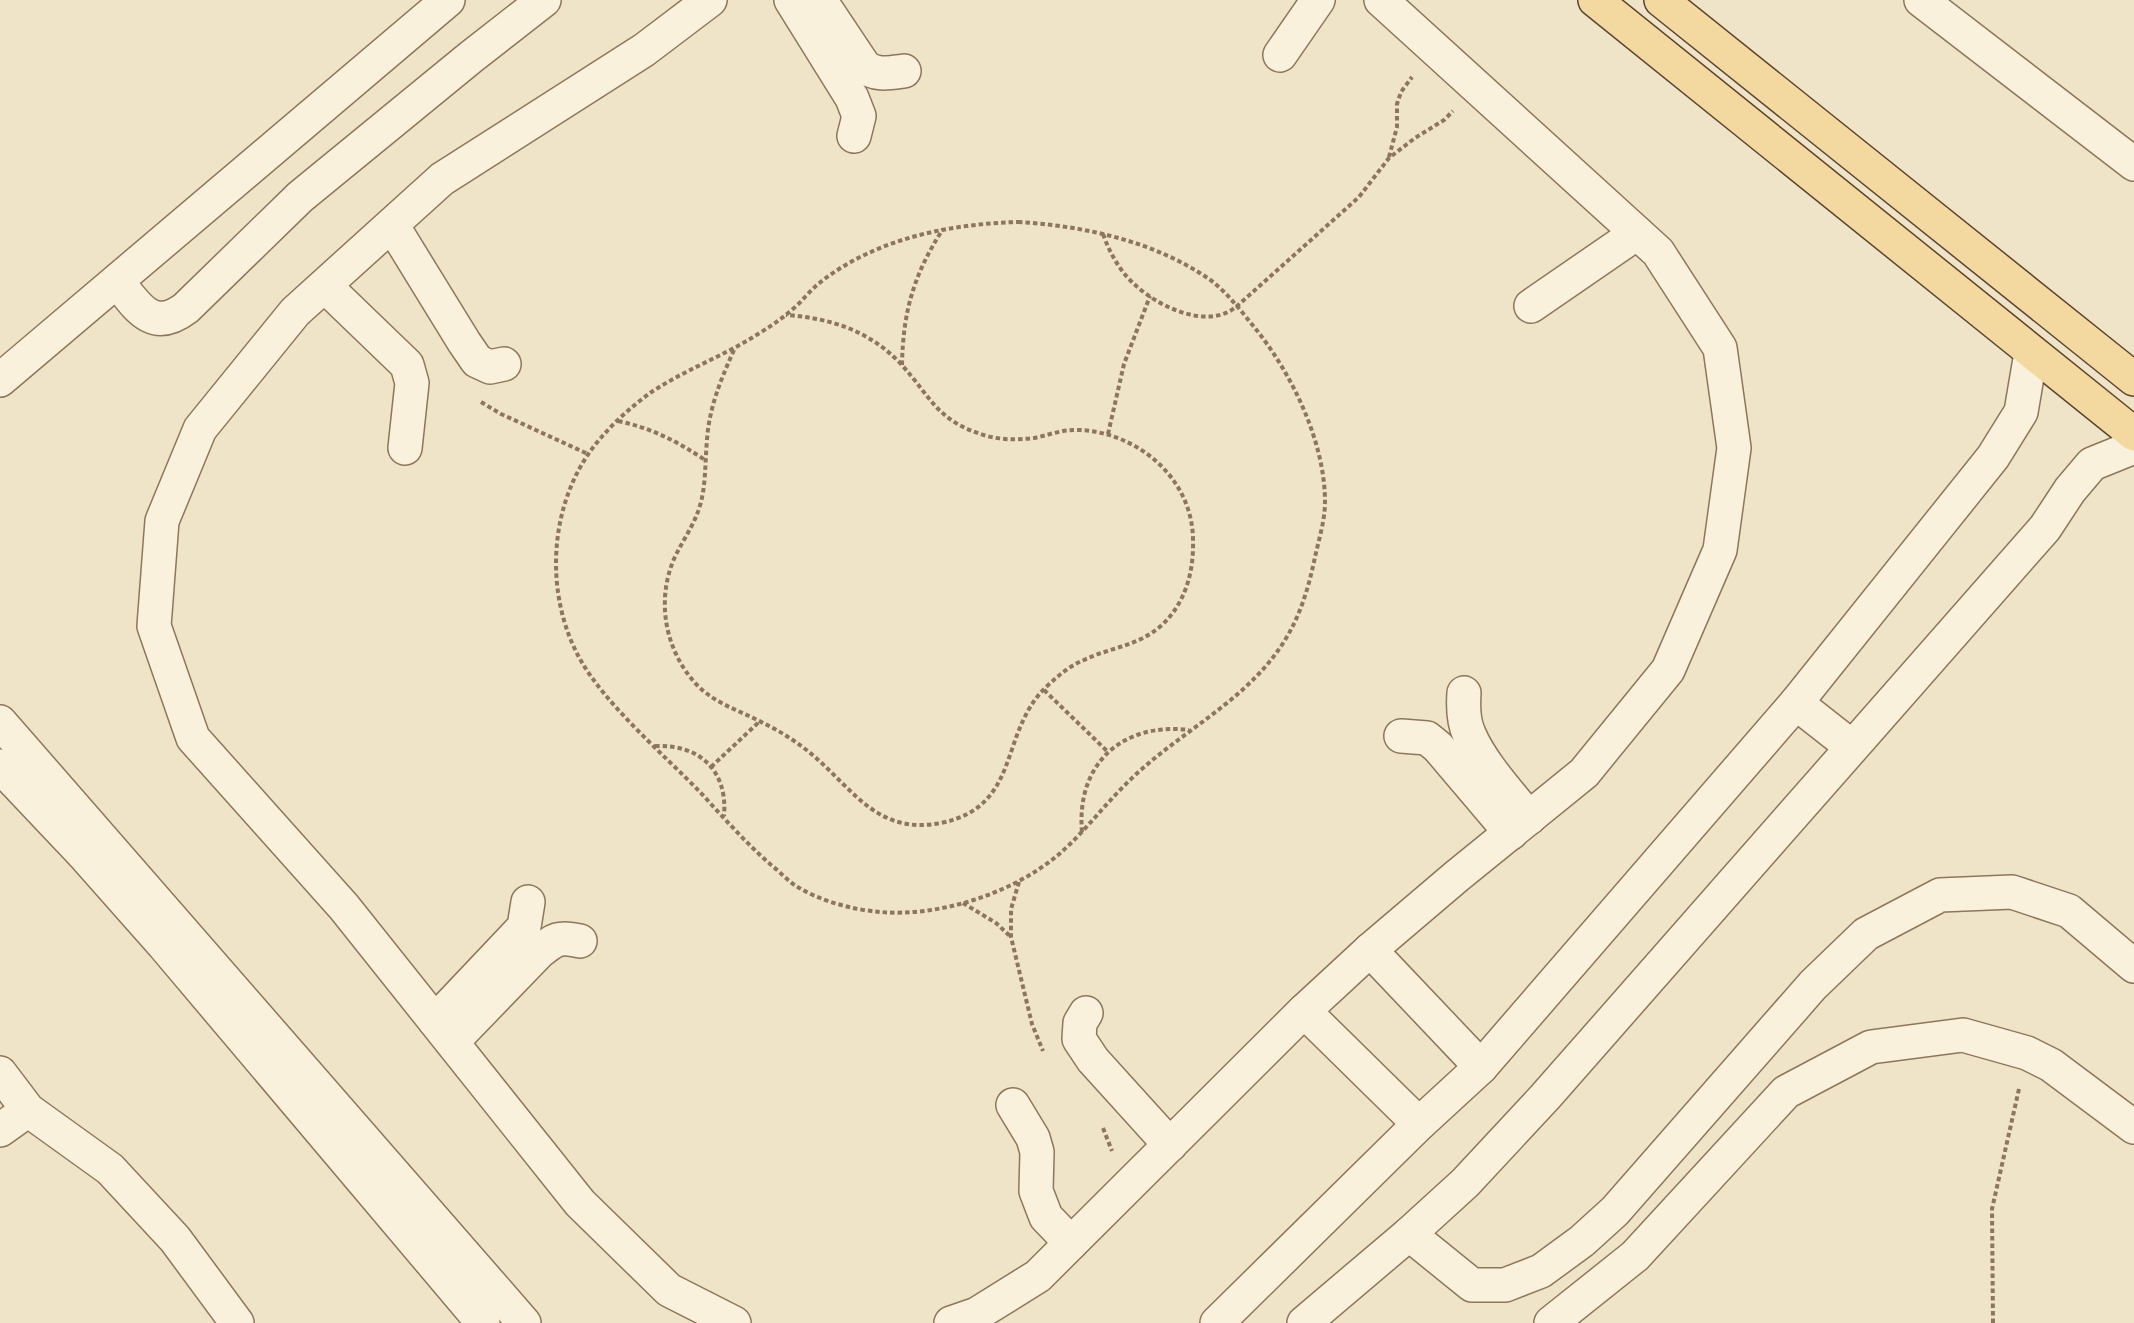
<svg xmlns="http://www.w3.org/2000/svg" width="2134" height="1323" viewBox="0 0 2134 1323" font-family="'IBM Plex Serif',serif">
	<rect width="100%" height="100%" fill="#f0e4c8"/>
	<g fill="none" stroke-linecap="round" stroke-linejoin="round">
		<g stroke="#8d765c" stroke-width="36">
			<g id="minor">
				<path d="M710 0 644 50 442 179 295 312 200 429 162 521 154 626 193 738 344 907 580 1203 669 1290 734 1323"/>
				<path d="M791 0 852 98 859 116 854 136"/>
				<path d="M820 0 864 66C875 76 889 73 904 71"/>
				<path d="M1921 0 2134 164"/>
				<path d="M1280 55 1318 0"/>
				<path d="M392 225 464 342 477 361 490 367 504 364"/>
				<path d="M117 281C137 306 152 334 186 308L300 197 471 57 544 0"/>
				<path d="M325 286 407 365 412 383 405 448"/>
				<path d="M1531 306 1637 233"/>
				<path d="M0 380 448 0"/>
				<path d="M1464 693C1463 707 1463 721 1469 734 1481 763 1509 793 1529 818"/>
				<path d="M1796 703 1852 747"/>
				<path d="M0 722 524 1323"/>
				<path d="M1401 736 1427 738 1438 747 1511 833"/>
				<path d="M0 766 86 857 163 944 483 1323"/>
				<path d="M1370 950 1481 1067"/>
				<path d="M1304 1011 1419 1124"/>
				<path d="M1086 1013 1080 1023 1079 1039 1093 1060 1170 1145"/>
				<path d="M435 1021 524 927 528 902"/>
				<path d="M452 1042 539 952C555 939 559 936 580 941"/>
				<path d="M0 1073 28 1110 110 1169 175 1239 237 1323"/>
				<path d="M1013 1105 1033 1138 1037 1152 1036 1191 1046 1217 1071 1243"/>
				<path d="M0 1130 28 1110"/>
				<path d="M1409 1234 1472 1285H1505L1541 1271 1582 1241 1615 1211 1813 985 1866 934 1940 895 2012 892 2069 911 2134 966"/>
				<path d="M951 1323 977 1314 1038 1276 1304 1011 1370 950 1457 876 1584 773 1668 670 1720 550 1734 448 1720 348 1658 252 1381 0"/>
				<path d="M1217 1323 1419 1124 1481 1067 1796 703 1993 457 2021 412 2031 353"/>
				<path d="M1304 1323 1409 1234 1465 1183 1545 1097 2045 528 2070 490 2092 464 2134 447"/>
				<path d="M1551 1323 1635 1256 1786 1092 1871 1047 1963 1035 2027 1053 2051 1065 2134 1127"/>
			</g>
		</g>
		<g stroke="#5b4430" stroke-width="36">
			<g id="major">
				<path d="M1595 0 2134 434"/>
				<path d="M1661 0 2134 379"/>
			</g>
		</g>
		<g stroke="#8d765c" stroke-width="4" stroke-dasharray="4.5 3" stroke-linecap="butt">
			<path d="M1389 157 1397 127V104L1401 92 1412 77"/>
			<path d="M1018 222C1084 226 1154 241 1209 279 1227 292 1241 311 1255 328 1292 374 1325 442 1325 502 1325 520 1319 539 1315 557 1309 586 1301 614 1285 640 1247 702 1178 732 1128 782 1104 805 1084 833 1058 855 1013 893 940 917 881 912 853 910 820 901 796 886 787 880 779 871 770 864 745 842 723 817 700 792 663 754 605 704 580 659 546 598 548 515 587 456 603 432 627 410 650 393 684 370 724 356 758 334 771 326 783 318 794 308 803 300 810 291 818 284 874 239 948 224 1018 222Z"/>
			<path d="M1103 234C1108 248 1114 260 1123 272 1145 301 1205 334 1237 306L1359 197 1389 158 1415 138 1444 120 1453 111"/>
			<path d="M734 350C721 379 709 408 707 440 705 461 706 482 701 502 695 525 683 539 674 559 656 601 665 650 696 684 715 704 739 710 763 723 782 732 800 744 815 757 855 792 879 835 941 823 1022 806 998 734 1046 687 1058 676 1069 666 1084 660 1111 647 1139 646 1162 625 1186 602 1194 571 1193 539 1192 478 1138 433 1080 430 1063 429 1049 435 1034 438 1018 440 1002 440 987 436 935 421 932 397 899 362 868 330 829 318 786 315"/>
			<path d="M902 365C903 311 914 274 943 229"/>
			<path d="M481 402 501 414 588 454"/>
			<path d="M618 421C651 428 677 441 705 460"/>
			<path d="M1108 434 1124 364 1150 296"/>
			<path d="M1044 690 1108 752"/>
			<path d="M655 746C700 744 728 771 724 816"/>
			<path d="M711 767 760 721"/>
			<path d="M1082 832C1076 764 1122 722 1189 730"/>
			<path d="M1019 882 1011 909V937L1032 1024 1043 1051"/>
			<path d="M963 903 996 923 1011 937"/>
			<path d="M1103 1128 1112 1151"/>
			<path d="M1993 1323 1992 1209 2019 1089"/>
		</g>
		<use href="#minor" stroke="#faf1dc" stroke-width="33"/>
		<use href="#major" stroke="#f3d9a0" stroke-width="33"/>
	</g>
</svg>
